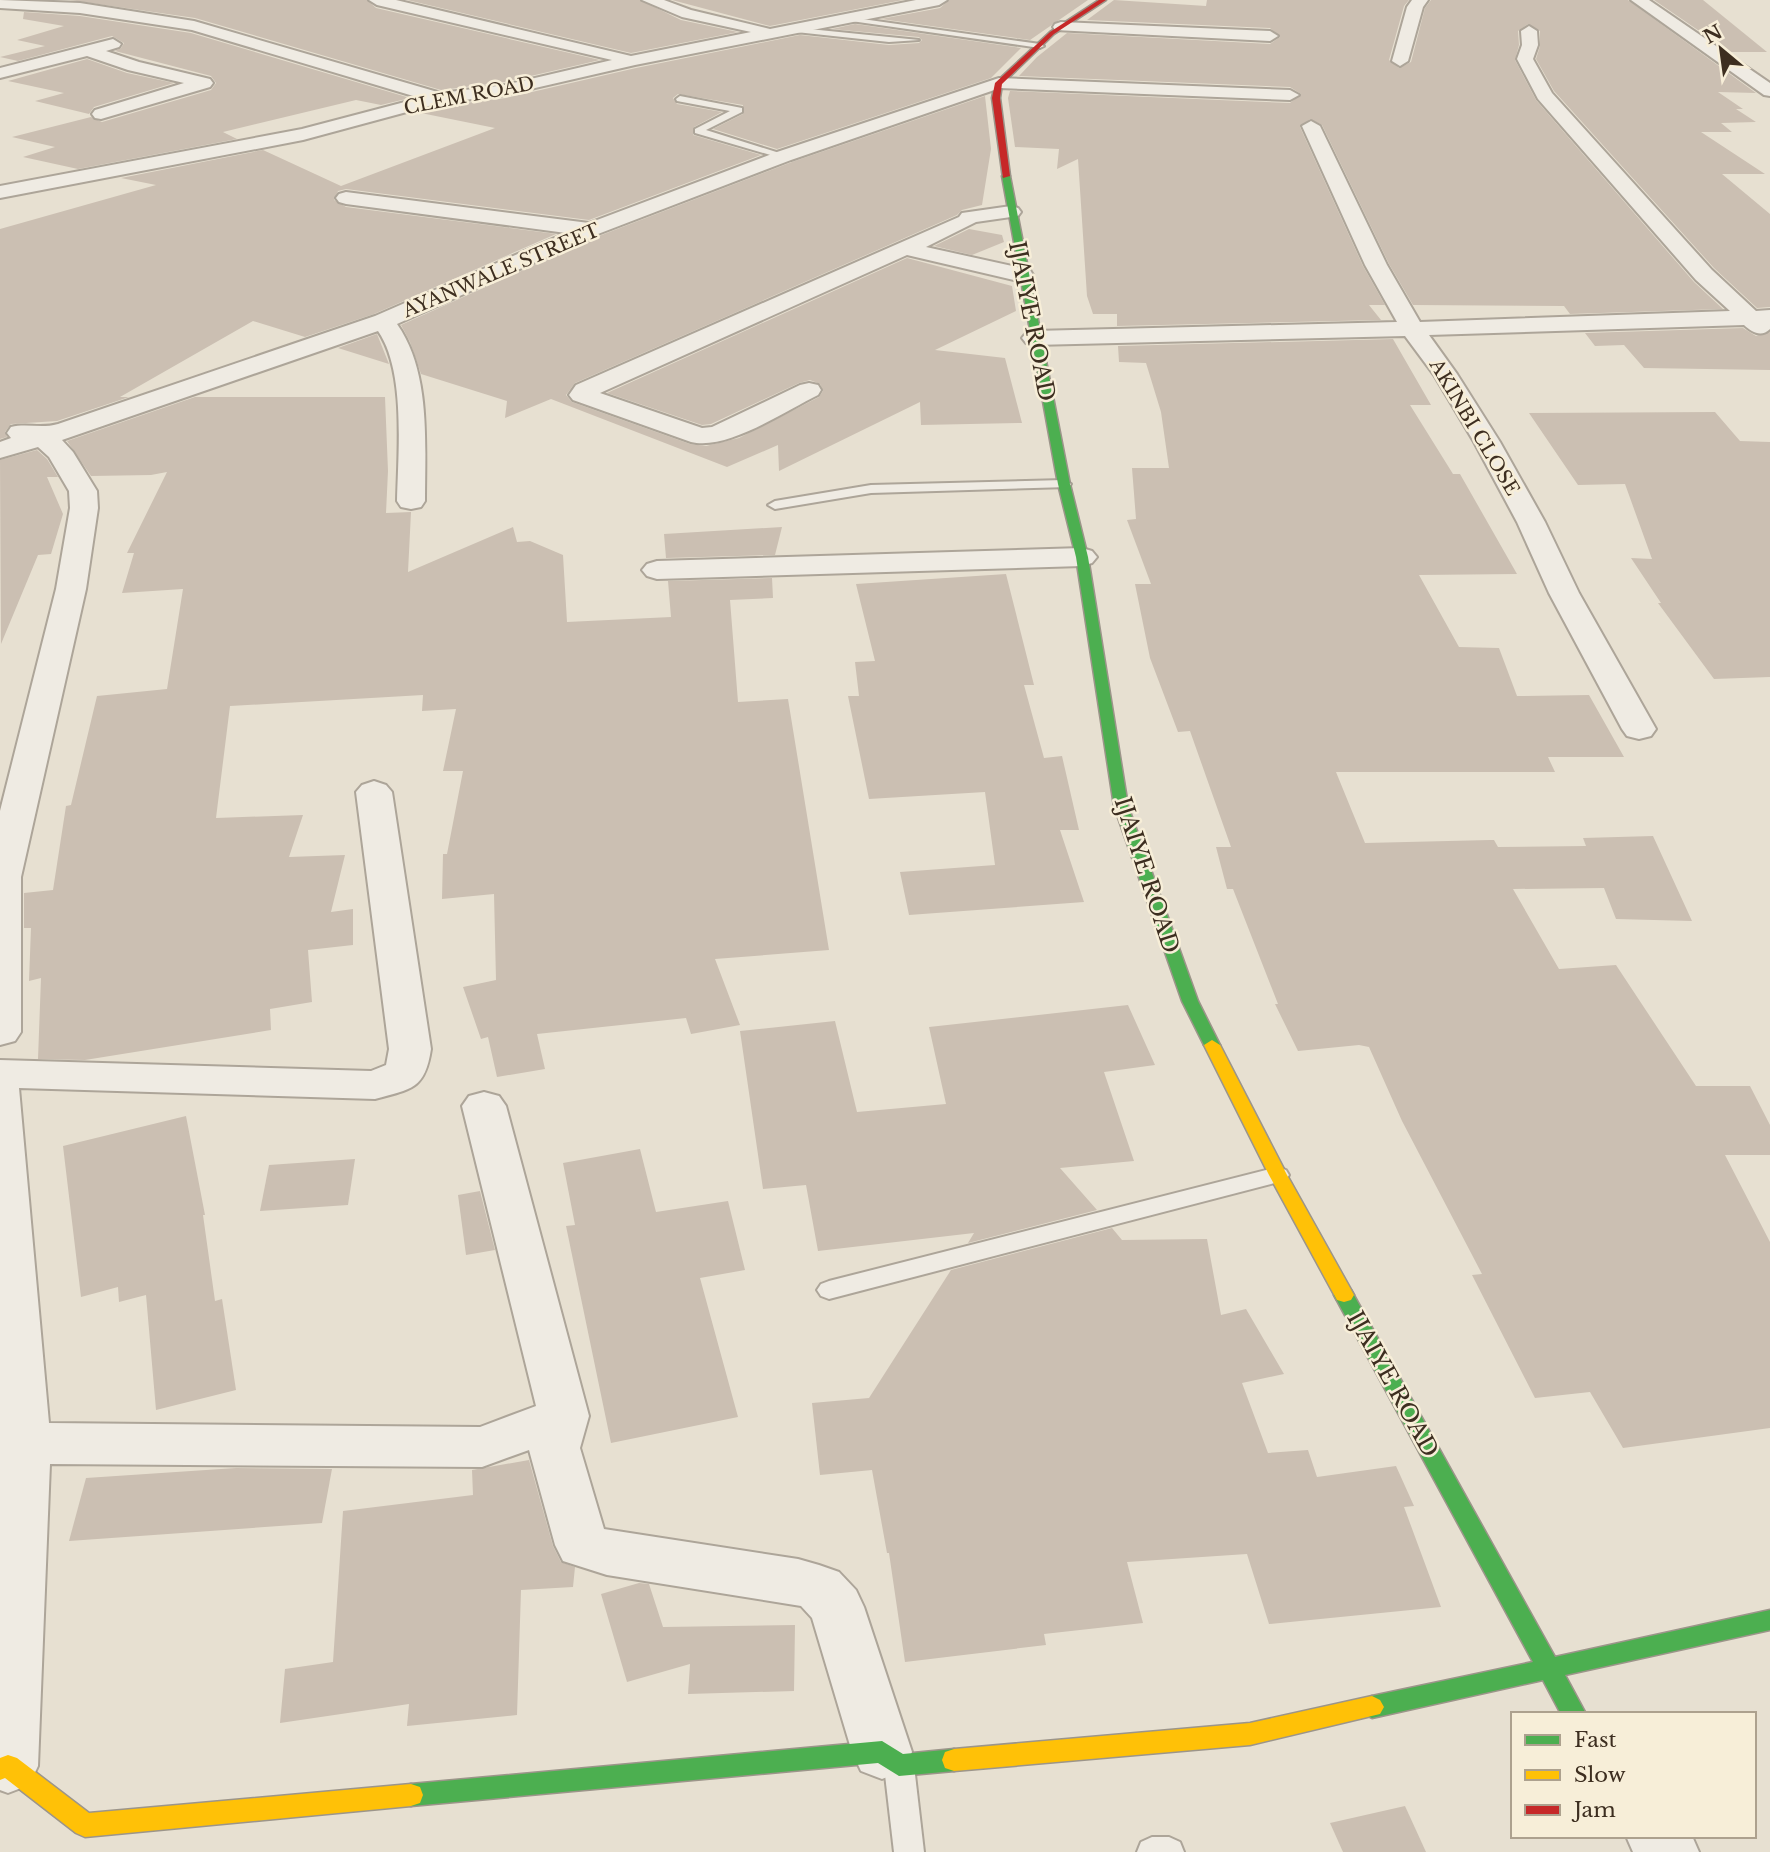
<svg xmlns="http://www.w3.org/2000/svg" width="1770" height="1852" viewBox="0 0 1770 1852" font-family="'Libre Baskerville',serif">
	<rect width="100%" height="100%" fill="#e7e0d1"/>
	<g fill="#cbbfb2">
		<path d="M70 0H367L376 8 600 60 505 82 441 90 195 18Z"/>
		<path d="M407 0H640L681 20 738 32 631 53Z"/>
		<path d="M672 0H903L770 26Z"/>
		<path d="M949 0H1088L1030 40 881 19 940 8Z"/>
		<path d="M1114 0 1206 6 1207 0H1409L1404 6 1389 60 1399 68 1411 62 1425 8 1431 0H1628L1756 93 1718 92 1743 109H1736L1756 122 1721 123 1732 132H1701L1765 174H1722L1770 214V307L1757 308 1714 268 1554 91 1536 59 1540 46V31L1528 24 1518 31 1519 45 1515 60 1536 100 1694 282 1723 309 1570 314 1564 306 1413 305 1389 264 1322 125 1310 119 1300 127 1363 266 1385 305H1369L1381 320 1117 326V314H1093L1087 296 1078 159 1057 169 1059 149 1015 147 1008 98 1010 91 1290 103 1301 94 1290 87 1019 76 1037 57 1067 33 1270 44 1280 37 1270 28 1087 20Z"/>
		<path d="M1654 0H1703L1767 52H1730Z"/>
		<path d="M24 12 80 16 191 33 410 98 381 105 356 100 223 132 237 139 78 169 23 157 55 147 12 137 91 117 102 122 211 90 216 83 211 76 115 51 121 48 124 43 112 36 18 61 0 57 45 46 17 40 64 26 23 19Z"/>
		<path d="M855 24 1021 48 991 78 777 149 713 129 743 114V105L678 94 673 98 677 104 722 112 694 127 693 135 761 155 589 220 346 189 338 191 334 200 346 207 556 234 374 314 305 337 253 321 120 397H129L57 421 11 424 5 432 7 437 0 439V229L156 185 121 178 263 150 341 186 495 128 416 112 441 106 506 98 636 68 800 35 889 45 919 43 922 40 919 37 832 29Z"/>
		<path d="M87 59 127 73 174 83 94 107 89 114 35 101 64 93 8 81Z"/>
		<path d="M985 96 991 149 982 205 962 210 957 215 575 383 566 395 572 402 690 444 706 446 739 438 819 397 823 391 820 384 810 380 799 383 711 424 702 425 607 393 907 258 1012 286 1016 311 935 350 1005 358 1022 423 921 425 920 402 779 471 778 445 727 467 551 399 505 418 507 401 421 374 410 342 401 325 599 236 792 162Z"/>
		<path d="M969 229 1002 235 1004 242 972 255 934 246Z"/>
		<path d="M1743 328 1756 336 1770 332V370L1644 368 1624 345 1595 346 1585 333Z"/>
		<path d="M377 334 389 364 338 348Z"/>
		<path d="M1393 339 1431 405H1410L1453 474H1460L1517 574 1419 575 1459 647 1499 648 1517 696 1589 695 1624 757H1548L1555 772H1336L1365 843 1490 840H1494L1498 847 1586 846 1583 838 1653 836 1692 921 1616 919 1604 888 1513 889 1559 969 1616 965 1696 1086H1750L1770 1125V1155H1725L1770 1242V1428L1623 1448 1590 1392 1535 1398 1472 1275 1482 1274 1402 1121 1369 1047 1359 1045 1298 1051 1275 1004H1278L1233 889H1227L1216 847H1231L1190 731 1178 732 1150 658 1135 584H1151L1127 520 1136 519 1132 468H1169L1161 412 1146 363 1119 362 1118 346Z"/>
		<path d="M195 397H385L388 471 386 513 411 512 408 572 513 527 517 542 530 541 563 555 567 622 671 617 668 581 772 578 773 598 730 600 738 702 788 699 829 950 715 959 740 1025 691 1034 686 1018 537 1034 545 1069 497 1077 488 1037 481 1039 463 987 496 980 494 894 442 899 443 854H447L463 771H443L456 709 422 711 423 695 230 706 216 818 303 815 289 857 345 855 331 912 353 909V945L308 950 312 1002 270 1009 271 1030 85 1060 38 1059 41 978 29 981 31 928H24V893L53 890 66 806 71 805 97 696 167 689 183 589 122 593 134 553H127L167 472 151 475 91 476 67 441Z"/>
		<path d="M1715 412 1740 441 1770 442V677L1714 679 1658 603H1661L1631 558 1652 559 1625 484 1578 485 1529 413Z"/>
		<path d="M37 450 47 459 58 477H47L63 514 51 554 38 555 1 644 0 460Z"/>
		<path d="M782 527 775 555 666 558 664 534Z"/>
		<path d="M1006 574 1034 685H1024L1044 758 1062 756 1079 830H1060L1084 902 909 915 900 872 995 865 985 792 869 799 848 696H859L855 662 875 661 856 584Z"/>
		<path d="M1128 1005 1155 1065 1104 1072 1134 1161 1060 1168 1097 1210 968 1243 974 1233 818 1251 806 1185 763 1189 740 1031 835 1021 857 1112 946 1104 929 1027Z"/>
		<path d="M186 1116 205 1215H203L215 1301 222 1299 236 1390 156 1410 146 1295 119 1302 118 1287 81 1297 63 1146Z"/>
		<path d="M640 1149 656 1212 728 1201 745 1270 700 1278 738 1417 611 1443 566 1226 575 1225 563 1163Z"/>
		<path d="M355 1159 348 1205 260 1211 269 1165Z"/>
		<path d="M480 1191 495 1250 466 1255 458 1195Z"/>
		<path d="M1112 1228 1122 1240 1207 1239 1221 1315 1246 1309 1284 1374 1242 1383 1268 1453 1308 1450 1317 1477 1396 1466 1414 1506 1404 1507 1441 1607 1269 1624 1247 1554 1127 1562 1143 1623 1044 1634 1046 1645 905 1662 889 1553H887L872 1470 820 1475 812 1403 869 1398 951 1270Z"/>
		<path d="M529 1460 553 1546 561 1562 575 1567 573 1587 521 1590 517 1715 407 1726 409 1704 280 1723 285 1669 333 1662 343 1511 473 1495 472 1470Z"/>
		<path d="M236 1468 332 1469 322 1523 69 1541 86 1478Z"/>
		<path d="M639 1583 649 1584 663 1627 795 1625 794 1691 688 1694 690 1664 627 1682 601 1594Z"/>
		<path d="M1405 1806 1426 1852H1343L1330 1823Z"/>
	</g>
	<g fill="none" stroke-linecap="round" stroke-linejoin="round">
		<g stroke="#ada599" stroke-width="4">
			<g id="lane">
				<path d="M848 17 1040 44 1044 46 1040 48 851 21Z"/>
				<path d="M799 28 919 40 889 42 796 32Z"/>
				<path d="M680 96 742 108V112L706 130 789 156 784 159 695 133V129L730 111 677 101 676 99Z"/>
				<path d="M1064 480 1071 484 1069 487 871 493 775 509 768 505 775 501 871 485Z"/>
				<path d="M1278 1167 1286 1170 1289 1175 1286 1180 829 1299 821 1296 817 1290 821 1284 829 1281Z"/>
				<path d="M899 1752 910 1756 914 1766 924 1852H894L884 1766 888 1756Z"/>
				<path d="M1152 1837H1169L1180 1842 1184 1852H1137L1141 1842Z"/>
			</g>
		</g>
		<g stroke="#ada599" stroke-width="4">
			<g id="street">
				<path d="M0 0 80 3 194 21 441 93 505 85 612 60 377 5 369 0H396L631 56 751 32 682 17 642 0H664L691 10 770 29 916 0H947L939 5 635 65 505 95 440 103 303 140 0 198V186L302 129 420 98 192 30 80 13 0 8Z"/>
				<path d="M1412 0H1428L1423 7 1408 61 1400 66 1392 61 1407 7Z"/>
				<path d="M1631 0H1649L1770 83V96L1764 95Z"/>
				<path d="M1061 22 1270 31 1278 36 1270 41 1055 30 1053 27 1055 24Z"/>
				<path d="M1529 26 1537 31 1538 45 1533 59 1552 93 1712 270 1756 311 1770 310V329C1761 338 1752 332 1744 325L1429 335 1457 374 1500 442 1545 522 1579 593 1656 729 1651 736 1639 739 1627 736 1622 729 1549 593 1517 522 1474 442 1434 375 1405 336 1034 345 1026 343 1022 338 1026 333 1034 331 1397 322 1365 265 1302 126 1311 121 1320 126 1387 265 1420 322 1730 311 1696 280 1538 99 1517 59 1522 45 1521 31Z"/>
				<path d="M113 39 121 44 119 47 106 51 139 62 210 79 213 83 210 87 101 119 95 118 92 114 95 110 184 83 128 70 87 56 0 78V68Z"/>
				<path d="M999 78 1290 90 1299 95 1290 100 1000 88 791 160 598 234 397 324C431 372 425 444 425 501L421 507 411 509 401 507 397 501C398 453 406 371 378 331L62 440 73 452 97 491 98 508 86 589 21 877V1032L15 1041 0 1045V811L56 589 70 508 69 491 49 457 38 447 0 458V442L11 438 7 433 11 427C27 423 41 429 58 424L375 316 566 233 346 204 339 202 336 198 339 194 346 192 589 223 777 152Z"/>
				<path d="M1011 206 1018 208 1021 212 1018 216 976 222 926 247 1030 270 1033 275 1030 280 1022 282 907 255 600 393 702 428 712 427 800 385 809 383 818 385 821 390 818 395C785 411 727 451 691 442L573 400 569 395 576 385 959 217 962 213Z"/>
				<path d="M1082 548 1092 551 1097 557 1092 563 1082 566 657 579 647 576 642 570 647 564 657 561Z"/>
				<path d="M374 781 386 785 392 792 431 1049C425 1089 412 1089 375 1099L19 1088 49 1423 480 1427 536 1406 462 1106 469 1096 484 1092 499 1096 506 1106 589 1416 580 1448 604 1529 798 1559 819 1565 839 1572 856 1590 864 1607 912 1752 903 1771 882 1779 861 1771 852 1752 812 1618 801 1606 607 1575 563 1561 555 1545 529 1450 482 1467 50 1464 38 1766 29 1785 8 1793 0 1790V1060L371 1071 386 1065 389 1049 356 792 362 785Z"/>
				<path d="M1626 1836H1692L1699 1852H1633Z"/>
			</g>
		</g>
		<g stroke="#9c958a" stroke-width="3">
			<g id="fast">
				<path d="M1006 174 1010 176 1070 484 1088 557 1128 806 1198 1001 1220 1045 1212 1050 1204 1045 1182 1001 1114 806 1076 557 1058 484 1002 176Z"/>
				<path d="M1344 1288 1351 1290 1555 1657 1770 1610V1630L1565 1675 1586 1714H1561L1543 1680 1372 1718 1364 1714 1360 1707 1364 1700 1372 1696 1533 1662 1334 1295 1337 1290Z"/>
				<path d="M882 1741 903 1754 954 1749 963 1752 966 1760 963 1768 954 1771 899 1776 878 1763 411 1806 402 1803 399 1795 402 1787 411 1784Z"/>
			</g>
		</g>
		<g stroke="#9c958a" stroke-width="3">
			<g id="slow">
				<path d="M1212 1040 1220 1045 1287 1175 1354 1295 1351 1300 1344 1302 1337 1300 1269 1175 1204 1045Z"/>
				<path d="M1372 1696 1380 1700 1384 1707 1380 1714 1250 1745 954 1771 945 1768 942 1760 945 1752 954 1749 1250 1723Z"/>
				<path d="M8 1755 17 1758 89 1813 411 1784 420 1787 423 1795 420 1803 411 1806 85 1837 76 1833 5 1778 0 1780V1758Z"/>
			</g>
		</g>
		<g stroke="#9c958a" stroke-width="3">
			<path id="jam" d="M1099 0H1106L1054 34 1002 84 1000 98 1010 176 1003 178 992 98 995 83 1050 32Z"/>
		</g>
		<use href="#lane" fill="#efebe3" fill-rule="evenodd"/>
		<use href="#street" fill="#efebe3" fill-rule="evenodd"/>
		<use href="#fast" fill="#4caf50" fill-rule="evenodd"/>
		<use href="#slow" fill="#ffc107" fill-rule="evenodd"/>
		<use href="#jam" fill="#c62828" fill-rule="evenodd"/>
	</g>
	<g text-anchor="middle" stroke-width="5" stroke-linejoin="round" paint-order="stroke">
		<g font-size="19" fill="#3d2e20" stroke="#f7eed8">
			<text transform="translate(469 95) rotate(-11)" y="7">CLEM ROAD</text>
			<text transform="translate(501 270) rotate(-23)" y="7">AYANWALE STREET</text>
			<text transform="translate(1475 427) rotate(59)" y="7">AKINBI CLOSE</text>
		</g>
		<g font-size="23" fill="#3d2e20" stroke="#f7eed8">
			<text transform="translate(1032 321) rotate(79)" y="8">IJAIYE ROAD</text>
			<text transform="translate(1147 875) rotate(72)" y="8">IJAIYE ROAD</text>
			<text transform="translate(1393 1384) rotate(61)" y="8">IJAIYE ROAD</text>
		</g>
	</g>
	<rect x="1511" y="1712" width="245" height="126" fill="#f7eed8" stroke="#ada18e" stroke-width="2"/>
	<rect x="1525" y="1735" width="35" height="10" fill="#4caf50" stroke="#ada18e" stroke-width="2"/>
	<text x="1574" y="1747" font-size="21" fill="#3d2e20">Fast</text>
	<rect x="1525" y="1770" width="35" height="10" fill="#ffc107" stroke="#ada18e" stroke-width="2"/>
	<text x="1574" y="1782" font-size="21" fill="#3d2e20">Slow</text>
	<rect x="1525" y="1805" width="35" height="10" fill="#c62828" stroke="#ada18e" stroke-width="2"/>
	<text x="1574" y="1817" font-size="21" fill="#3d2e20">Jam</text>
	<g transform="translate(1721 49) rotate(331)" stroke="#f7eed8" stroke-width="5" paint-order="stroke">
	<path d="M0-5L12 26L0 18L-12 26Z" fill="#3d2e20"/>
	<text y="-10" font-size="19" font-weight="bold" text-anchor="middle" fill="#3d2e20">N</text>
	</g>
</svg>
